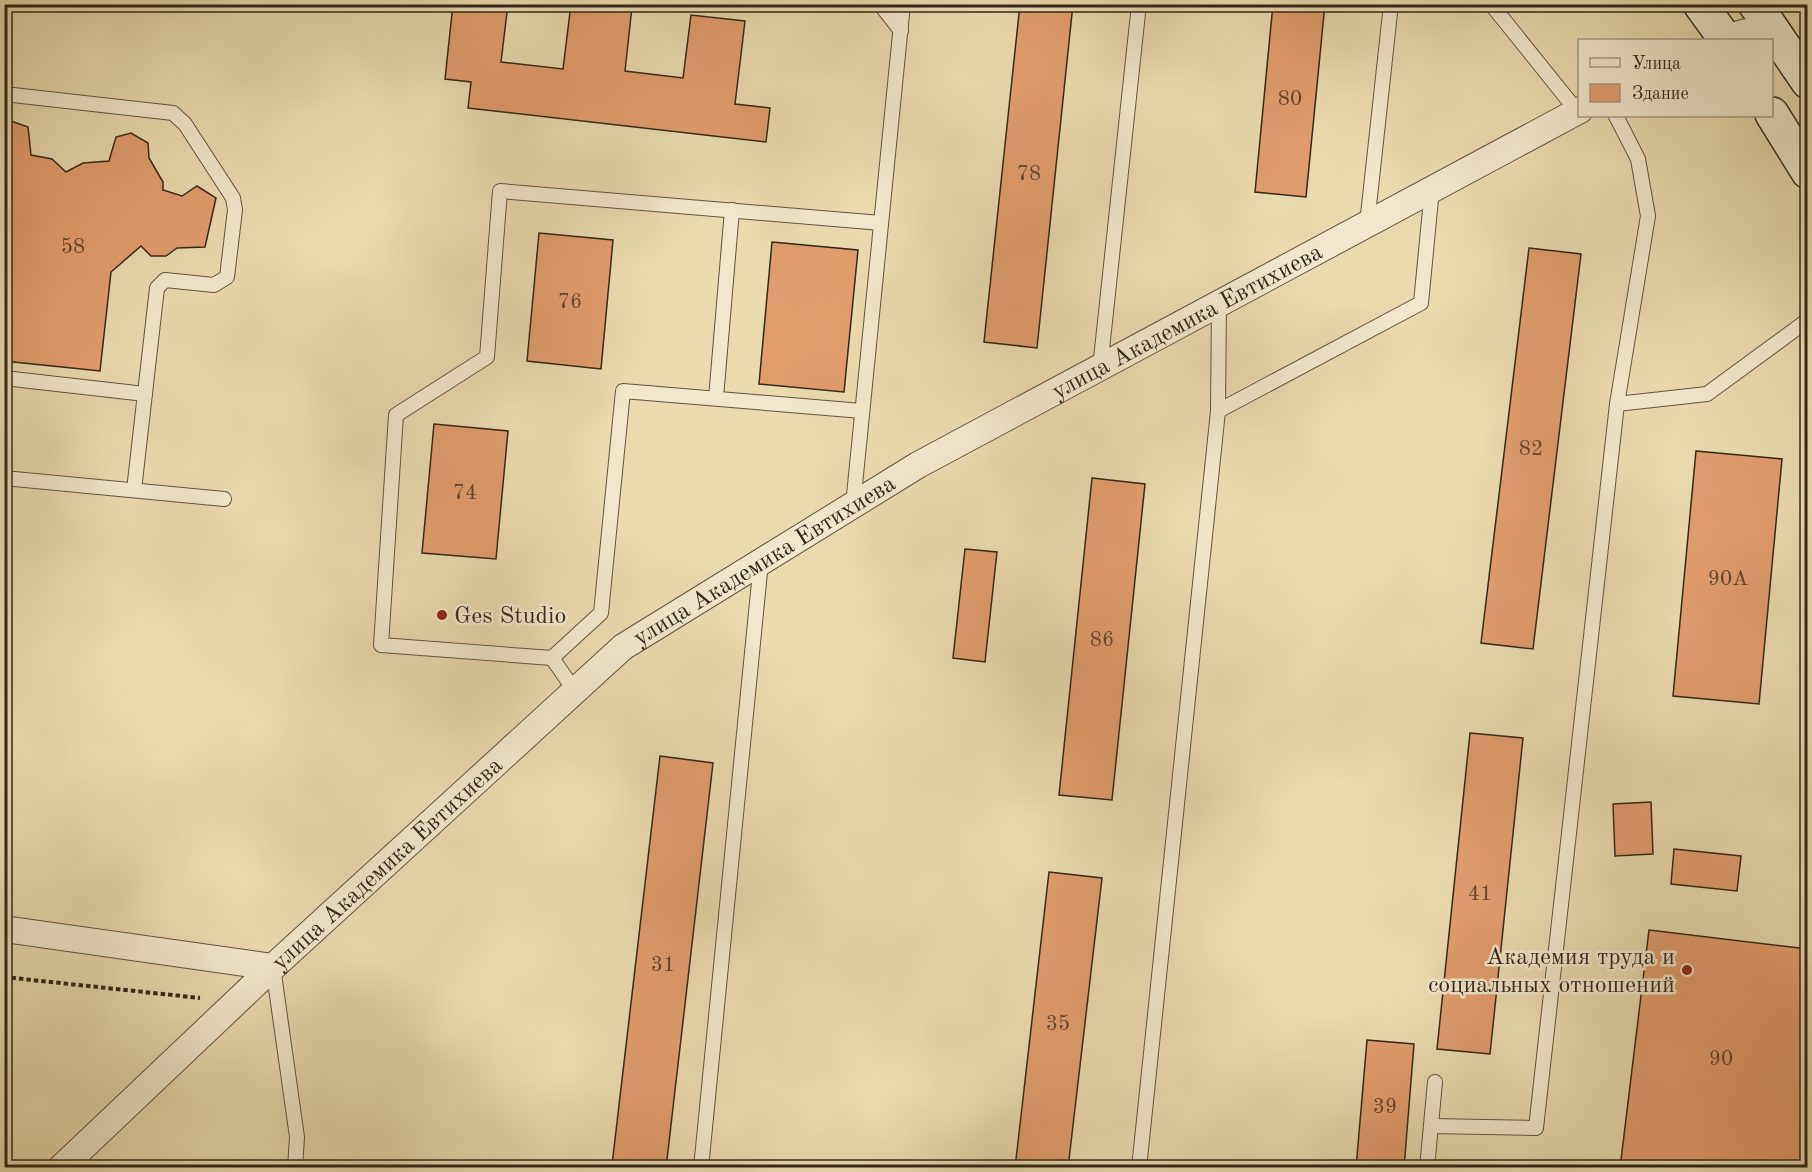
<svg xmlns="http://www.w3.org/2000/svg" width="1812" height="1172" viewBox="0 0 1812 1172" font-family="'Old Standard TT',serif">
	<rect width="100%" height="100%" fill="#eadbaf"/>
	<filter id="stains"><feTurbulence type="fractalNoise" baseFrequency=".00333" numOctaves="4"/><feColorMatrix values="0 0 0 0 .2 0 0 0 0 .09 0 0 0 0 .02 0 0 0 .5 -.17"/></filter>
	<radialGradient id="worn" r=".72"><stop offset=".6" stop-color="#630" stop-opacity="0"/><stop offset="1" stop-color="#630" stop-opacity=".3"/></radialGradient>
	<g fill="#e29d6f" stroke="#33271b" stroke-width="1.5">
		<path d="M453 4H508L501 62 563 69 571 4 632 7 625 71 683 78 691 15 745 21 735 104 770 108 766 142 468 108 471 82 445 79Z"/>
		<path d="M1020 4H1073L1037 348 984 342Z"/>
		<path d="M1273 4H1325L1306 197 1255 192Z"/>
		<path d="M11 121 28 127 31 155 52 159 66 172 83 163 109 161 116 137 131 133 148 143 149 158 163 182V190L182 196 197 186 216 198 205 247 177 248 166 256H151L141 246 111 272 100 371 4 361 7 264 4 124Z"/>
		<path d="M539 233 613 240 601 369 527 361Z"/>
		<path d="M772 242 858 250 844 392 759 384Z"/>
		<path d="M1529 248 1581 254 1533 649 1481 643Z"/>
		<path d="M434 424 508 431 496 559 422 553Z"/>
		<path d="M1696 451 1782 459 1759 704 1673 696Z"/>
		<path d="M1092 478 1145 484 1112 800 1059 795Z"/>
		<path d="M965 549 997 552 985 662 953 658Z"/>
		<path d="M1470 733 1523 738 1490 1054 1437 1049Z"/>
		<path d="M660 756 713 763 666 1168H637L612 1165Z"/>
		<path d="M1808 759V795L1803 794Z"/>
		<path d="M1651 802 1653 854 1615 856 1613 804Z"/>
		<path d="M1674 849 1741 856 1737 891 1671 884Z"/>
		<path d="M1049 872 1102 878 1068 1168H1015Z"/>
		<path d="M1649 930 1808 949V1168H1620Z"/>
		<path d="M1367 1040 1414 1044 1404 1168H1356Z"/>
	</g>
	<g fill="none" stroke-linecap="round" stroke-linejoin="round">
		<g stroke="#615440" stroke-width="16">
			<g id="lane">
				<path d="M880 4 901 31"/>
				<path d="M1491 4 1577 111"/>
				<path d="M4 94 173 113 185 124 233 198 235 210 227 277 214 285 165 280 157 288 134 490"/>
				<path d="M1367 224 1391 4"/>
				<path d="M1100 368 1139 4"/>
				<path d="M4 378 145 394"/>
				<path d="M716 398 732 210"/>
				<path d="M1617 404 1707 394 1808 320"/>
				<path d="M862 411 623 391 601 613 552 658 381 645 396 415 487 357 500 191 881 223"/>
				<path d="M1218 411 1421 303 1432 189"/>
				<path d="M4 478 224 499"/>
				<path d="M853 505 903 4"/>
				<path d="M552 658 575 691"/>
				<path d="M273 967 297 1137 295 1168"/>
				<path d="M1431 1126 1536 1128 1617 404 1648 216 1638 159 1616 116"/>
				<path d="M701 1168 761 562"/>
				<path d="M1139 1168 1218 411 1219 303"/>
				<path d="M1427 1168 1435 1082"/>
			</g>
		</g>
		<g stroke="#615440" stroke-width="28">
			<g id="street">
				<path d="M1725 40C1744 31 1755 28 1776 35"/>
				<path d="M4 929 273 967"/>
				<path id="s1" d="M61 1168 273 967 623 647 918 465 1580 110"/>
			</g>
		</g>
		<g stroke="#33271b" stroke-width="36">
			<g id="secondary">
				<path d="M1700 4 1726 40"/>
				<path d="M1755 4 1808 82"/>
				<path d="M1772 114 1808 172"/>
			</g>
		</g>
		<path stroke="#33271b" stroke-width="4" stroke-dasharray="4.5 3" stroke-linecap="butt" d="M4 977 200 998"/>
		<use href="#lane" stroke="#f1e8cb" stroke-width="14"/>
		<use href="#street" stroke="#f1e8cb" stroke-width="26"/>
		<use href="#secondary" stroke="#f1e8cb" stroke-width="33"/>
	</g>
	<g fill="#8f2418" stroke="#f1e8cb" stroke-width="2">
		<circle cx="442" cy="615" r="6"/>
		<circle cx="1687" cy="970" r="6"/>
	</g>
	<g text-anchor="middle" stroke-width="5" stroke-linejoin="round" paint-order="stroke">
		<g font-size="21" fill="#5f4430">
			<text x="1290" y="105">80</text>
			<text x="1029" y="180">78</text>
			<text x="73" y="253">58</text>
			<text x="570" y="308">76</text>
			<text x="1531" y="455">82</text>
			<text x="465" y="499">74</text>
			<text x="1728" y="585">90А</text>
			<text x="1102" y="646">86</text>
			<text x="1480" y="900">41</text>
			<text x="663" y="971">31</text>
			<text x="1058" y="1030">35</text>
			<text x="1721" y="1065">90</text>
			<text x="1385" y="1113">39</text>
		</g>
		<g font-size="24" fill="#33271b" stroke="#f1e8cb">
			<text dy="8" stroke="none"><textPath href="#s1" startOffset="1418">улица Академика Евтихиева</textPath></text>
			<text dy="8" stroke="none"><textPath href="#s1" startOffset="932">улица Академика Евтихиева</textPath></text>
			<text dy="8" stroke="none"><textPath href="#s1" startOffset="446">улица Академика Евтихиева</textPath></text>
		</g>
		<g font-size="24" fill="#33271b" stroke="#f1e8cb" text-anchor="start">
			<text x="454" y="623">Ges Studio</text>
			<text x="1675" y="964" text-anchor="end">Академия труда и<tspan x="1675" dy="28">социальных отношений</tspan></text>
		</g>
	</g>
	<rect width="1812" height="1172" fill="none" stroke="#eadbaf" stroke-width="24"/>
	<rect x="6" y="6" width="1800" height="1160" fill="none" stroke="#33271b" stroke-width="3"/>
	<rect x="12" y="12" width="1788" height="1148" fill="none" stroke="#33271b" stroke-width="1.5"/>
	<rect x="1578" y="39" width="195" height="78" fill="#f1e8cb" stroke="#a59b85" stroke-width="1.5"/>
	<rect x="1590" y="58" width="30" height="9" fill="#f1e8cb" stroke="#a59b85" stroke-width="1.5"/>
	<text x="1632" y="69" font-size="18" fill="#33271b">Улица</text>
	<rect x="1590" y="84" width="30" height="18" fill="#e29d6f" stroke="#a59b85" stroke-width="1.5"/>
	<text x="1632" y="99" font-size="18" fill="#33271b">Здание</text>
	<rect width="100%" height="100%" filter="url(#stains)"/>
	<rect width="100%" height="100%" fill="url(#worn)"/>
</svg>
